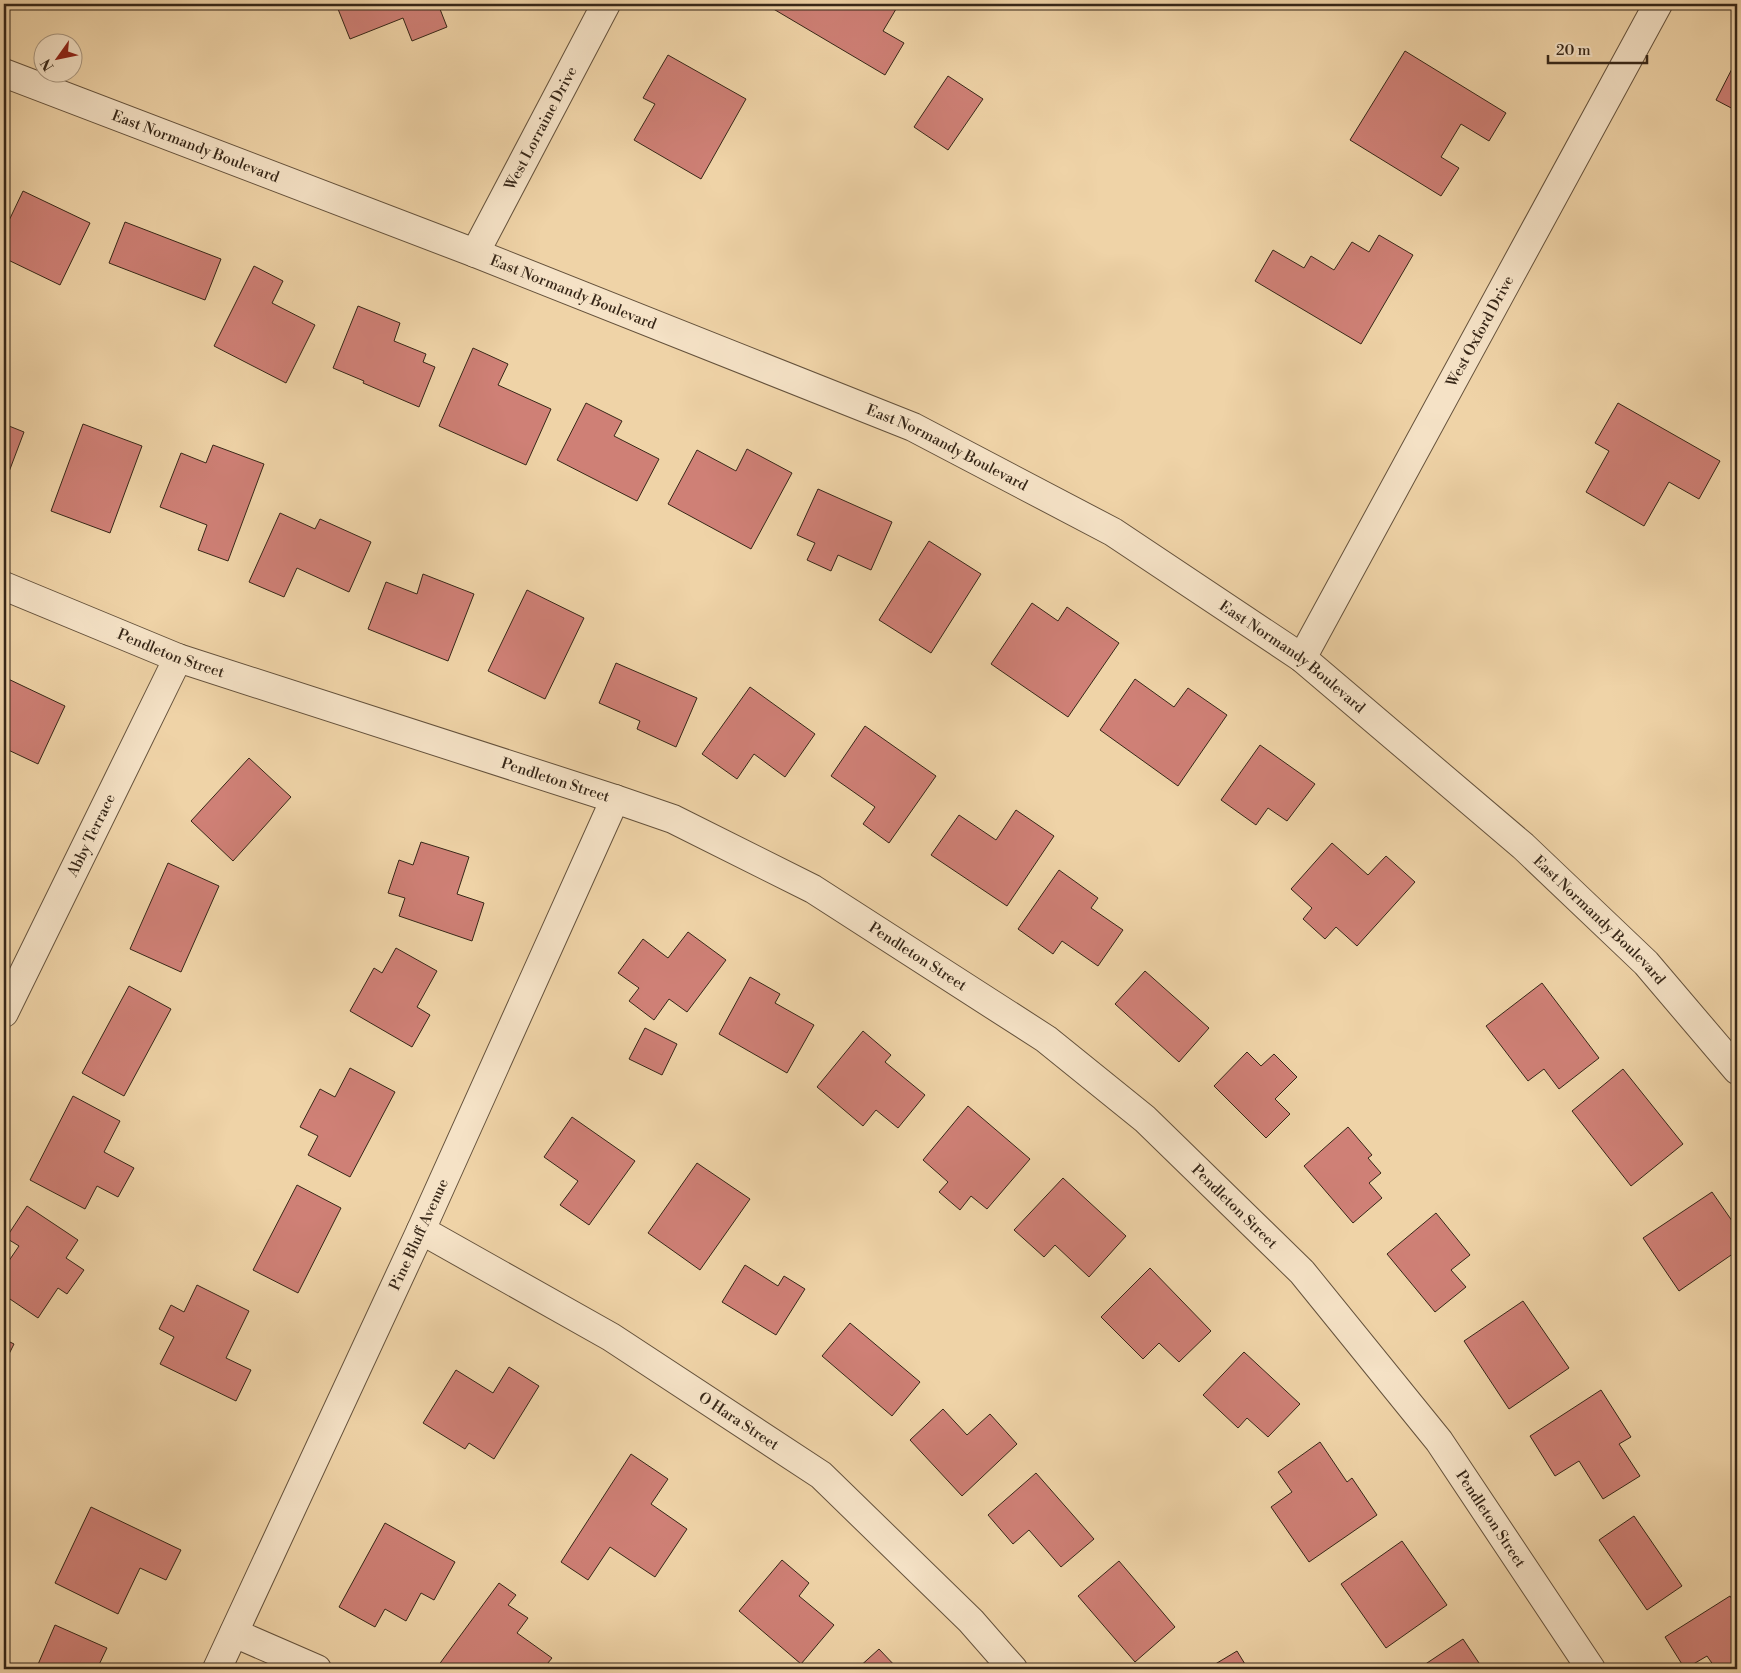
<svg xmlns="http://www.w3.org/2000/svg" width="1741" height="1673" viewBox="0 0 1741 1673" font-family="'Libre Bodoni',serif">
	<rect width="100%" height="100%" fill="#efd3a7"/>
	<filter id="stains"><feTurbulence type="fractalNoise" baseFrequency=".004" numOctaves="4"/><feColorMatrix values="0 0 0 0 .2 0 0 0 0 .09 0 0 0 0 .02 0 0 0 .5 -.17"/></filter>
	<radialGradient id="worn" r=".72"><stop offset=".6" stop-color="#630" stop-opacity="0"/><stop offset="1" stop-color="#630" stop-opacity=".3"/></radialGradient>
	<g fill="#cf8076" stroke="#372718">
		<path d="M336 4H438L447 27 412 41 403 18 350 39Z"/>
		<path d="M765 4H899L883 31 904 43 885 75Z"/>
		<path d="M1405 51 1506 113 1489 141 1461 124 1441 157 1459 168 1441 196 1350 140Z"/>
		<path d="M668 55 746 99 701 179 634 140 655 104 643 98Z"/>
		<path d="M1737 59V111L1716 100Z"/>
		<path d="M948 76 983 99 948 150 914 127Z"/>
		<path d="M23 191 90 223 60 285 4 258V231Z"/>
		<path d="M125 222 221 259 205 300 109 263Z"/>
		<path d="M1379 235 1413 255 1361 344 1255 281 1273 250 1304 268 1311 256 1334 270 1352 242 1369 252Z"/>
		<path d="M254 266 283 281 272 303 315 325 286 383 214 346Z"/>
		<path d="M358 306 400 323 394 341 426 354 423 362 435 367 419 407 363 383 364 381 333 368Z"/>
		<path d="M473 348 508 364 498 385 551 409 526 465 439 426Z"/>
		<path d="M586 403 622 421 614 436 659 459 637 501 557 460Z"/>
		<path d="M1618 403 1720 461 1699 499 1669 482 1644 526 1586 492 1609 451 1595 443Z"/>
		<path d="M4 424 24 432 4 485Z"/>
		<path d="M83 424 142 446 110 533 51 511Z"/>
		<path d="M213 445 264 464 228 561 198 550 207 525 160 507 181 453 206 463Z"/>
		<path d="M747 449 792 473 751 549 668 504 697 450 736 471Z"/>
		<path d="M818 489 892 522 871 570 838 555 831 571 807 560 815 543 797 535Z"/>
		<path d="M280 513 315 529 320 519 371 542 349 592 297 568 284 597 249 582Z"/>
		<path d="M929 541 981 574 931 653 879 620Z"/>
		<path d="M423 574 474 594 448 661 368 629 386 582 417 594Z"/>
		<path d="M527 590 584 618 545 699 488 671Z"/>
		<path d="M1032 603 1058 621 1067 607 1119 643 1068 717 991 664Z"/>
		<path d="M616 663 697 698 676 747 637 729 640 721 599 703Z"/>
		<path d="M4 677 65 706 38 764 4 748Z"/>
		<path d="M1135 679 1174 707 1188 688 1227 715 1178 786 1100 730Z"/>
		<path d="M750 687 815 734 785 777 754 754 737 779 702 754Z"/>
		<path d="M865 726 936 776 889 843 863 824 875 807 831 776Z"/>
		<path d="M1260 745 1315 784 1287 821 1268 808 1256 825 1221 800Z"/>
		<path d="M249 758 291 797 233 861 191 821Z"/>
		<path d="M1016 810 1054 836 1007 906 931 855 959 815 996 840Z"/>
		<path d="M421 842 469 857 457 894 484 903 472 941 399 916 405 898 388 893 399 860 413 865Z"/>
		<path d="M1332 843 1368 875 1386 856 1415 882 1357 946 1336 927 1325 939 1303 919 1312 908 1291 889Z"/>
		<path d="M168 863 219 886 181 972 130 949Z"/>
		<path d="M1059 870 1098 898 1091 908 1123 930 1098 966 1062 941 1053 954 1018 929Z"/>
		<path d="M688 932 726 960 687 1012 669 999 654 1020 629 1001 639 988 618 973 643 939 668 958Z"/>
		<path d="M396 948 437 971 417 1007 430 1015 412 1047 350 1011 374 968 382 973Z"/>
		<path d="M1145 971 1209 1028 1179 1062 1115 1004Z"/>
		<path d="M750 977 780 994 775 1003 814 1025 787 1073 719 1034Z"/>
		<path d="M1542 983 1599 1058 1559 1089 1544 1069 1528 1081 1486 1026Z"/>
		<path d="M129 986 171 1009 124 1096 82 1073Z"/>
		<path d="M645 1028 677 1044 662 1075 629 1059Z"/>
		<path d="M863 1031 891 1055 885 1062 925 1095 898 1128 876 1110 863 1126 817 1087Z"/>
		<path d="M1247 1052 1261 1066 1274 1054 1297 1077 1275 1099 1290 1114 1266 1138 1214 1086Z"/>
		<path d="M350 1068 395 1092 350 1177 308 1155 318 1136 300 1127 320 1089 335 1097Z"/>
		<path d="M1623 1069 1683 1144 1631 1186 1572 1111Z"/>
		<path d="M73 1096 120 1121 104 1152 134 1168 118 1197 97 1186 85 1209 30 1180Z"/>
		<path d="M968 1106 1030 1159 987 1209 971 1196 960 1210 939 1192 948 1182 923 1160Z"/>
		<path d="M572 1117 635 1161 589 1225 560 1205 578 1181 544 1157Z"/>
		<path d="M1348 1127 1372 1155 1368 1158 1381 1173 1369 1183 1382 1198 1353 1223 1304 1166Z"/>
		<path d="M697 1163 750 1199 700 1270 648 1233Z"/>
		<path d="M1063 1178 1126 1236 1089 1277 1055 1245 1044 1257 1014 1230Z"/>
		<path d="M297 1185 341 1208 298 1293 253 1270Z"/>
		<path d="M1712 1192 1737 1228V1251L1679 1291 1643 1238Z"/>
		<path d="M27 1206 78 1240 66 1258 84 1270 67 1294 58 1288 38 1318 4 1295V1268L19 1246 6 1238Z"/>
		<path d="M1436 1213 1470 1255 1451 1270 1466 1287 1435 1312 1387 1254Z"/>
		<path d="M745 1265 778 1286 784 1276 805 1289 776 1335 722 1302Z"/>
		<path d="M1150 1268 1211 1331 1179 1362 1159 1343 1143 1359 1101 1317Z"/>
		<path d="M197 1285 249 1311 226 1358 251 1370 236 1401 160 1364 174 1337 159 1329 171 1305 184 1312Z"/>
		<path d="M1523 1301 1569 1368 1509 1409 1464 1341Z"/>
		<path d="M850 1323 920 1382 892 1416 822 1356Z"/>
		<path d="M4 1339 14 1344 4 1364Z"/>
		<path d="M1244 1352 1300 1404 1268 1437 1247 1418 1238 1428 1203 1395Z"/>
		<path d="M509 1367 539 1386 494 1459 469 1443 465 1449 423 1423 456 1370 493 1393Z"/>
		<path d="M1601 1390 1631 1437 1619 1444 1640 1476 1603 1499 1579 1461 1555 1476 1530 1436Z"/>
		<path d="M943 1409 967 1435 990 1414 1017 1444 962 1496 910 1440Z"/>
		<path d="M1320 1442 1347 1482 1352 1478 1377 1515 1309 1562 1271 1507 1292 1492 1278 1472Z"/>
		<path d="M631 1454 668 1479 651 1504 687 1529 655 1577 610 1547 588 1580 561 1562Z"/>
		<path d="M1036 1473 1094 1539 1061 1567 1029 1530 1013 1544 988 1515Z"/>
		<path d="M91 1507 181 1550 166 1580 140 1568 118 1614 55 1583Z"/>
		<path d="M1634 1516 1682 1586 1647 1610 1599 1540Z"/>
		<path d="M385 1523 455 1562 434 1600 421 1593 406 1621 385 1609 375 1627 339 1607Z"/>
		<path d="M1402 1541 1447 1605 1386 1648 1341 1584Z"/>
		<path d="M782 1560 809 1583 799 1596 834 1625 801 1664 739 1611Z"/>
		<path d="M1119 1561 1175 1627 1135 1662 1078 1596Z"/>
		<path d="M499 1583 516 1595 508 1605 528 1618 517 1633 552 1658 543 1669H443L438 1666Z"/>
		<path d="M1730 1596 1737 1607V1669H1716L1707 1656 1685 1669 1665 1637Z"/>
		<path d="M55 1625 107 1648 97 1669H36Z"/>
		<path d="M1463 1639 1483 1669H1418Z"/>
		<path d="M879 1649 898 1669H857Z"/>
		<path d="M1237 1651 1248 1669H1207Z"/>
	</g>
	<g fill="none" stroke-linecap="round" stroke-linejoin="round">
		<g stroke="#65523c" stroke-width="30">
			<g id="minor">
				<path id="s1" d="M475 253 606 4"/>
				<path id="s2" d="M4 586 178 658 615 799 673 819 813 889 1046 1039 1145 1119 1302 1272 1439 1441 1591 1669"/>
				<path id="s3" d="M1302 658 1658 4"/>
				<path id="s4" d="M4 1013 178 658"/>
				<path id="s5" d="M421 1230 611 1337 821 1475 971 1621 1013 1669"/>
				<path d="M234 1633 317 1669"/>
				<path id="s6" d="M217 1669 421 1230 615 799"/>
			</g>
		</g>
		<g stroke="#65523c" stroke-width="30">
			<g id="tertiary">
				<path id="s7" d="M4 73 475 253 913 427 1113 532 1302 658 1523 846 1646 963 1737 1070"/>
			</g>
		</g>
		<use href="#minor" stroke="#f5e2c6" stroke-width="28"/>
		<use href="#tertiary" stroke="#f5e2c6" stroke-width="28"/>
	</g>
	<g text-anchor="middle" stroke-width="4.5" stroke-linejoin="round" paint-order="stroke">
		<g font-size="15" fill="#372718" stroke="#f5e2c6">
			<text dy="5" stroke="none"><textPath href="#s1" startOffset="141">West Lorraine Drive</textPath></text>
			<text dy="5" stroke="none"><textPath href="#s7" startOffset="205">East Normandy Boulevard</textPath></text>
			<text dy="5" stroke="none"><textPath href="#s7" startOffset="610">East Normandy Boulevard</textPath></text>
			<text dy="5" stroke="none"><textPath href="#s3" startOffset="372">West Oxford Drive</textPath></text>
			<text dy="5" stroke="none"><textPath href="#s7" startOffset="1015">East Normandy Boulevard</textPath></text>
			<text dy="5" stroke="none"><textPath href="#s2" startOffset="180">Pendleton Street</textPath></text>
			<text dy="5" stroke="none"><textPath href="#s7" startOffset="1420">East Normandy Boulevard</textPath></text>
			<text dy="5" stroke="none"><textPath href="#s2" startOffset="585">Pendleton Street</textPath></text>
			<text dy="5" stroke="none"><textPath href="#s4" startOffset="198">Abby Terrace</textPath></text>
			<text dy="5" stroke="none"><textPath href="#s7" startOffset="1825">East Normandy Boulevard</textPath></text>
			<text dy="5" stroke="none"><textPath href="#s2" startOffset="990">Pendleton Street</textPath></text>
			<text dy="5" stroke="none"><textPath href="#s2" startOffset="1395">Pendleton Street</textPath></text>
			<text dy="5" stroke="none"><textPath href="#s6" startOffset="479">Pine Bluff Avenue</textPath></text>
			<text dy="5" stroke="none"><textPath href="#s5" startOffset="371">O Hara Street</textPath></text>
			<text dy="5" stroke="none"><textPath href="#s2" startOffset="1800">Pendleton Street</textPath></text>
		</g>
	</g>
	<rect width="1741" height="1673" fill="none" stroke="#efd3a7" stroke-width="20"/>
	<rect x="5" y="5" width="1731" height="1663" fill="none" stroke="#372718" stroke-width="2.5"/>
	<rect x="10" y="10" width="1721" height="1653" fill="none" stroke="#372718"/>
	<g transform="translate(58 58) rotate(237)"><circle r="24" fill="#f5e2c6" stroke="#a99780"/>
	<path d="M0-4L9 19L0 12L-9 19Z" fill="#8f2418"/>
	<text y="-8" font-size="14" font-weight="bold" text-anchor="middle" fill="#372718">N</text>
	</g>
	<path d="M1548 55v8h99v-8" fill="none" stroke="#372718" stroke-width="2.5"/>
	<text x="1556" y="55" font-size="15" fill="#372718" stroke="#f5e2c6" stroke-width="4" paint-order="stroke">20 m</text>
	<rect width="100%" height="100%" filter="url(#stains)"/>
	<rect width="100%" height="100%" fill="url(#worn)"/>
</svg>
